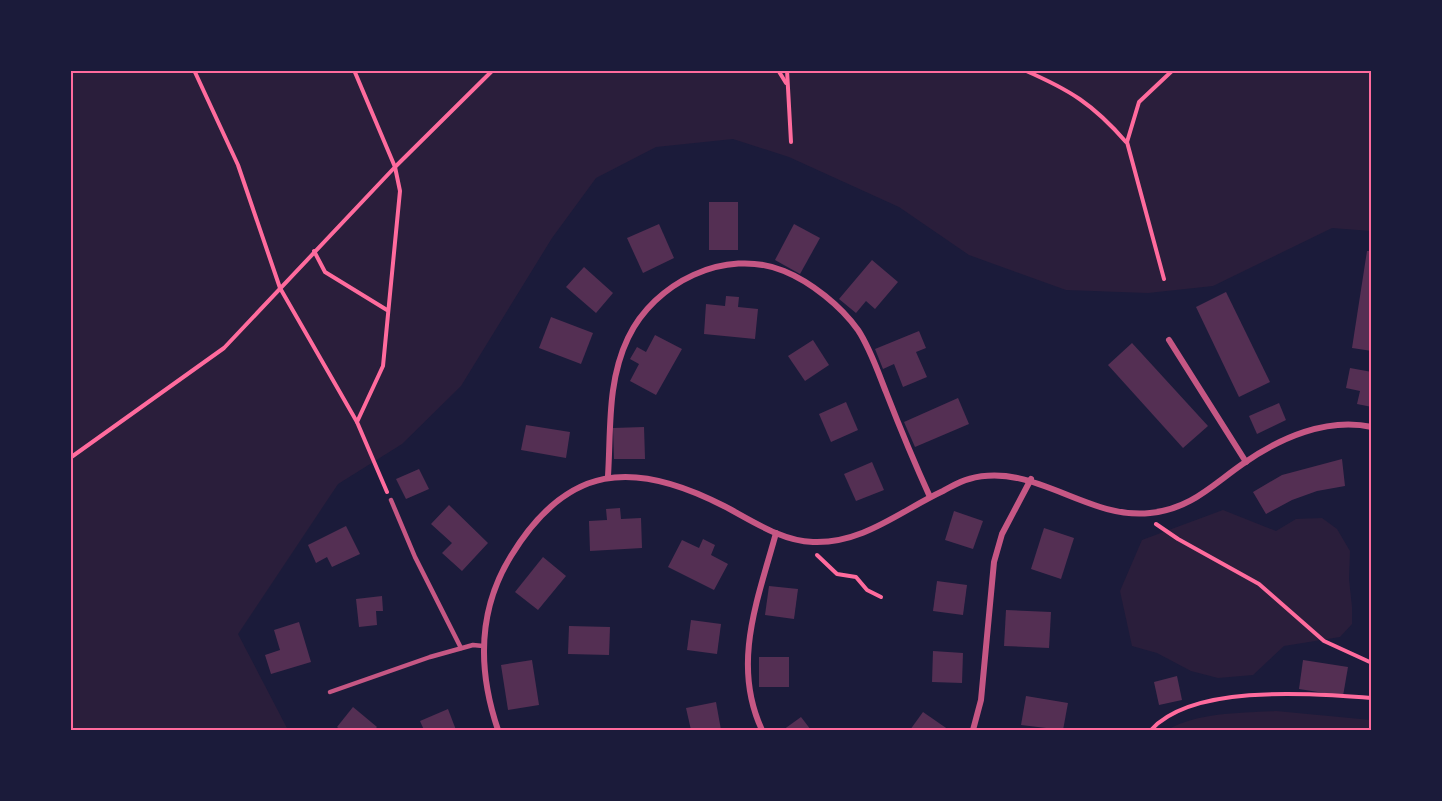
<svg xmlns="http://www.w3.org/2000/svg" width="1442" height="801" viewBox="0 0 1442 801" font-family="Lato,sans-serif">
	<rect width="100%" height="100%" fill="#1b1b3a"/>
	<g fill="#2a1e3b">
		<path d="M70 71H1371V231L1332 228 1213 286 1148 293 1066 290 969 255 899 207 789 157 733 139 656 147 596 178 552 238 461 386 402 444 338 484 238 634 288 730H71Z"/>
		<path d="M1223 510 1276 531 1296 519 1322 518 1337 529 1350 551 1349 579 1352 607V624L1340 637 1284 646 1253 675 1218 678 1191 671 1157 653 1132 646 1120 591 1142 540Z"/>
		<path d="M1276 711 1371 720V730H1167C1199 712 1240 713 1276 711Z"/>
	</g>
	<g fill="#542f53">
		<rect x="709" y="202" width="29" height="48"/>
		<path d="M659 224 674 258 643 273 627 238Z"/>
		<path d="M794 224 820 238 800 274 775 260Z"/>
		<path d="M1367 251H1372V351L1352 348Z"/>
		<path d="M872 260 898 282 875 309 866 301 856 313 839 299Z"/>
		<path d="M584 267 613 293 596 313 566 287Z"/>
		<path d="M1226 292 1270 382 1239 397 1196 307Z"/>
		<path d="M726 296 739 297 738 307 758 309 755 339 704 334 706 304 725 306Z"/>
		<path d="M551 317 593 333 581 364 539 348Z"/>
		<path d="M919 331 926 348 916 352 927 377 903 387 894 364 883 369 875 349Z"/>
		<path d="M655 335 682 349 656 395 630 381 639 364 630 359 637 347 646 352Z"/>
		<path d="M813 340 829 365 805 381 788 356Z"/>
		<path d="M1132 343 1208 426 1183 448 1108 365Z"/>
		<path d="M1350 368 1372 372V407L1357 404 1360 391 1346 388Z"/>
		<path d="M958 398 969 424 915 447 904 422Z"/>
		<path d="M846 402 858 430 831 442 819 414Z"/>
		<path d="M1279 403 1286 420 1257 434 1249 416Z"/>
		<path d="M526 425 570 432 566 458 521 450Z"/>
		<path d="M644 427 645 459H614L613 428Z"/>
		<path d="M1342 459 1345 486 1317 491 1292 500 1266 514 1253 492 1282 475Z"/>
		<path d="M872 462 884 490 856 501 844 474Z"/>
		<path d="M419 469 429 489 406 499 396 479Z"/>
		<path d="M449 505 488 543 462 571 442 553 452 543 431 524Z"/>
		<path d="M620 508 621 519 641 518 642 548 590 551 589 521 607 520 606 509Z"/>
		<path d="M954 511 983 521 973 549 945 540Z"/>
		<path d="M346 526 360 554 332 567 327 557 316 563 308 545Z"/>
		<path d="M1044 528 1074 538 1061 579 1031 569Z"/>
		<path d="M703 539 715 545 711 555 728 564 714 590 668 567 682 540 699 548Z"/>
		<path d="M543 557 566 576 538 610 515 592Z"/>
		<path d="M937 581 967 585 963 615 933 611Z"/>
		<path d="M769 586 798 589 794 619 765 615Z"/>
		<path d="M382 596 383 611H376L377 625 359 627 356 599Z"/>
		<path d="M1006 610 1051 612 1049 648 1004 646Z"/>
		<path d="M691 620 721 624 717 654 687 650Z"/>
		<path d="M299 622 311 662 271 674 265 655 280 650 274 630Z"/>
		<path d="M569 626 610 627 609 655 568 654Z"/>
		<path d="M933 651 963 653 962 683 932 682Z"/>
		<rect x="759" y="657" width="30" height="30"/>
		<path d="M532 660 539 705 508 710 501 665Z"/>
		<path d="M1303 660 1348 667 1343 696 1299 689Z"/>
		<path d="M1177 676 1182 700 1159 705 1154 682Z"/>
		<path d="M1026 696 1068 703 1063 730 1021 725Z"/>
		<path d="M716 702 721 730H691L686 708Z"/>
		<path d="M353 707 377 727 374 730H341L337 727Z"/>
		<path d="M448 709 456 730H424L420 721Z"/>
		<path d="M923 712 949 730H910Z"/>
		<path d="M801 717 811 730H783Z"/>
	</g>
	<g fill="none" stroke-linecap="round" stroke-linejoin="round">
		<g stroke="#ff6b9d" stroke-width="4">
			<path d="M194 70 238 165 280 288 357 422"/>
			<path d="M354 70 395 167 400 191 383 366 357 422 387 492"/>
			<path d="M778 70 786 83"/>
			<path d="M787 70 791 142"/>
			<path d="M1024 70C1070 90 1093 104 1126 142"/>
			<path d="M314 251 325 272 387 310"/>
			<path d="M1164 279 1127 142 1139 102 1173 70"/>
			<path d="M70 458 224 348 395 167 493 70"/>
			<path d="M1156 524 1178 539 1259 584 1324 641 1372 663"/>
			<path d="M817 555 837 574 856 577 867 590 881 597"/>
			<path d="M1151 730C1194 683 1313 694 1372 698"/>
		</g>
		<g stroke="#c65784" stroke-width="4.5">
			<path d="M391 500 415 557 461 648"/>
			<path d="M330 692 430 657 473 645 483 646"/>
		</g>
		<g stroke="#c65784" stroke-width="6">
			<path d="M1169 340 1246 462"/>
			<path d="M608 476C611 429 607 382 628 338 654 283 725 247 784 271 811 282 841 306 858 330 870 348 878 372 886 392 900 428 914 462 930 497"/>
			<path d="M498 730C478 671 477 611 511 556 567 464 633 459 724 506 751 520 781 541 813 542 863 544 900 511 943 491 951 487 960 481 969 479 1034 461 1086 520 1150 513 1191 509 1212 485 1244 463 1280 438 1327 417 1372 427"/>
			<path d="M762 730C731 664 758 599 776 533"/>
			<path d="M973 730 981 700 994 562 1002 534 1031 479"/>
		</g>
	</g>
	<rect width="1442" height="801" fill="none" stroke="#1b1b3a" stroke-width="144"/>
	<rect x="72" y="72" width="1298" height="657" fill="none" stroke="#ff6b9d" stroke-width="2"/>
</svg>
